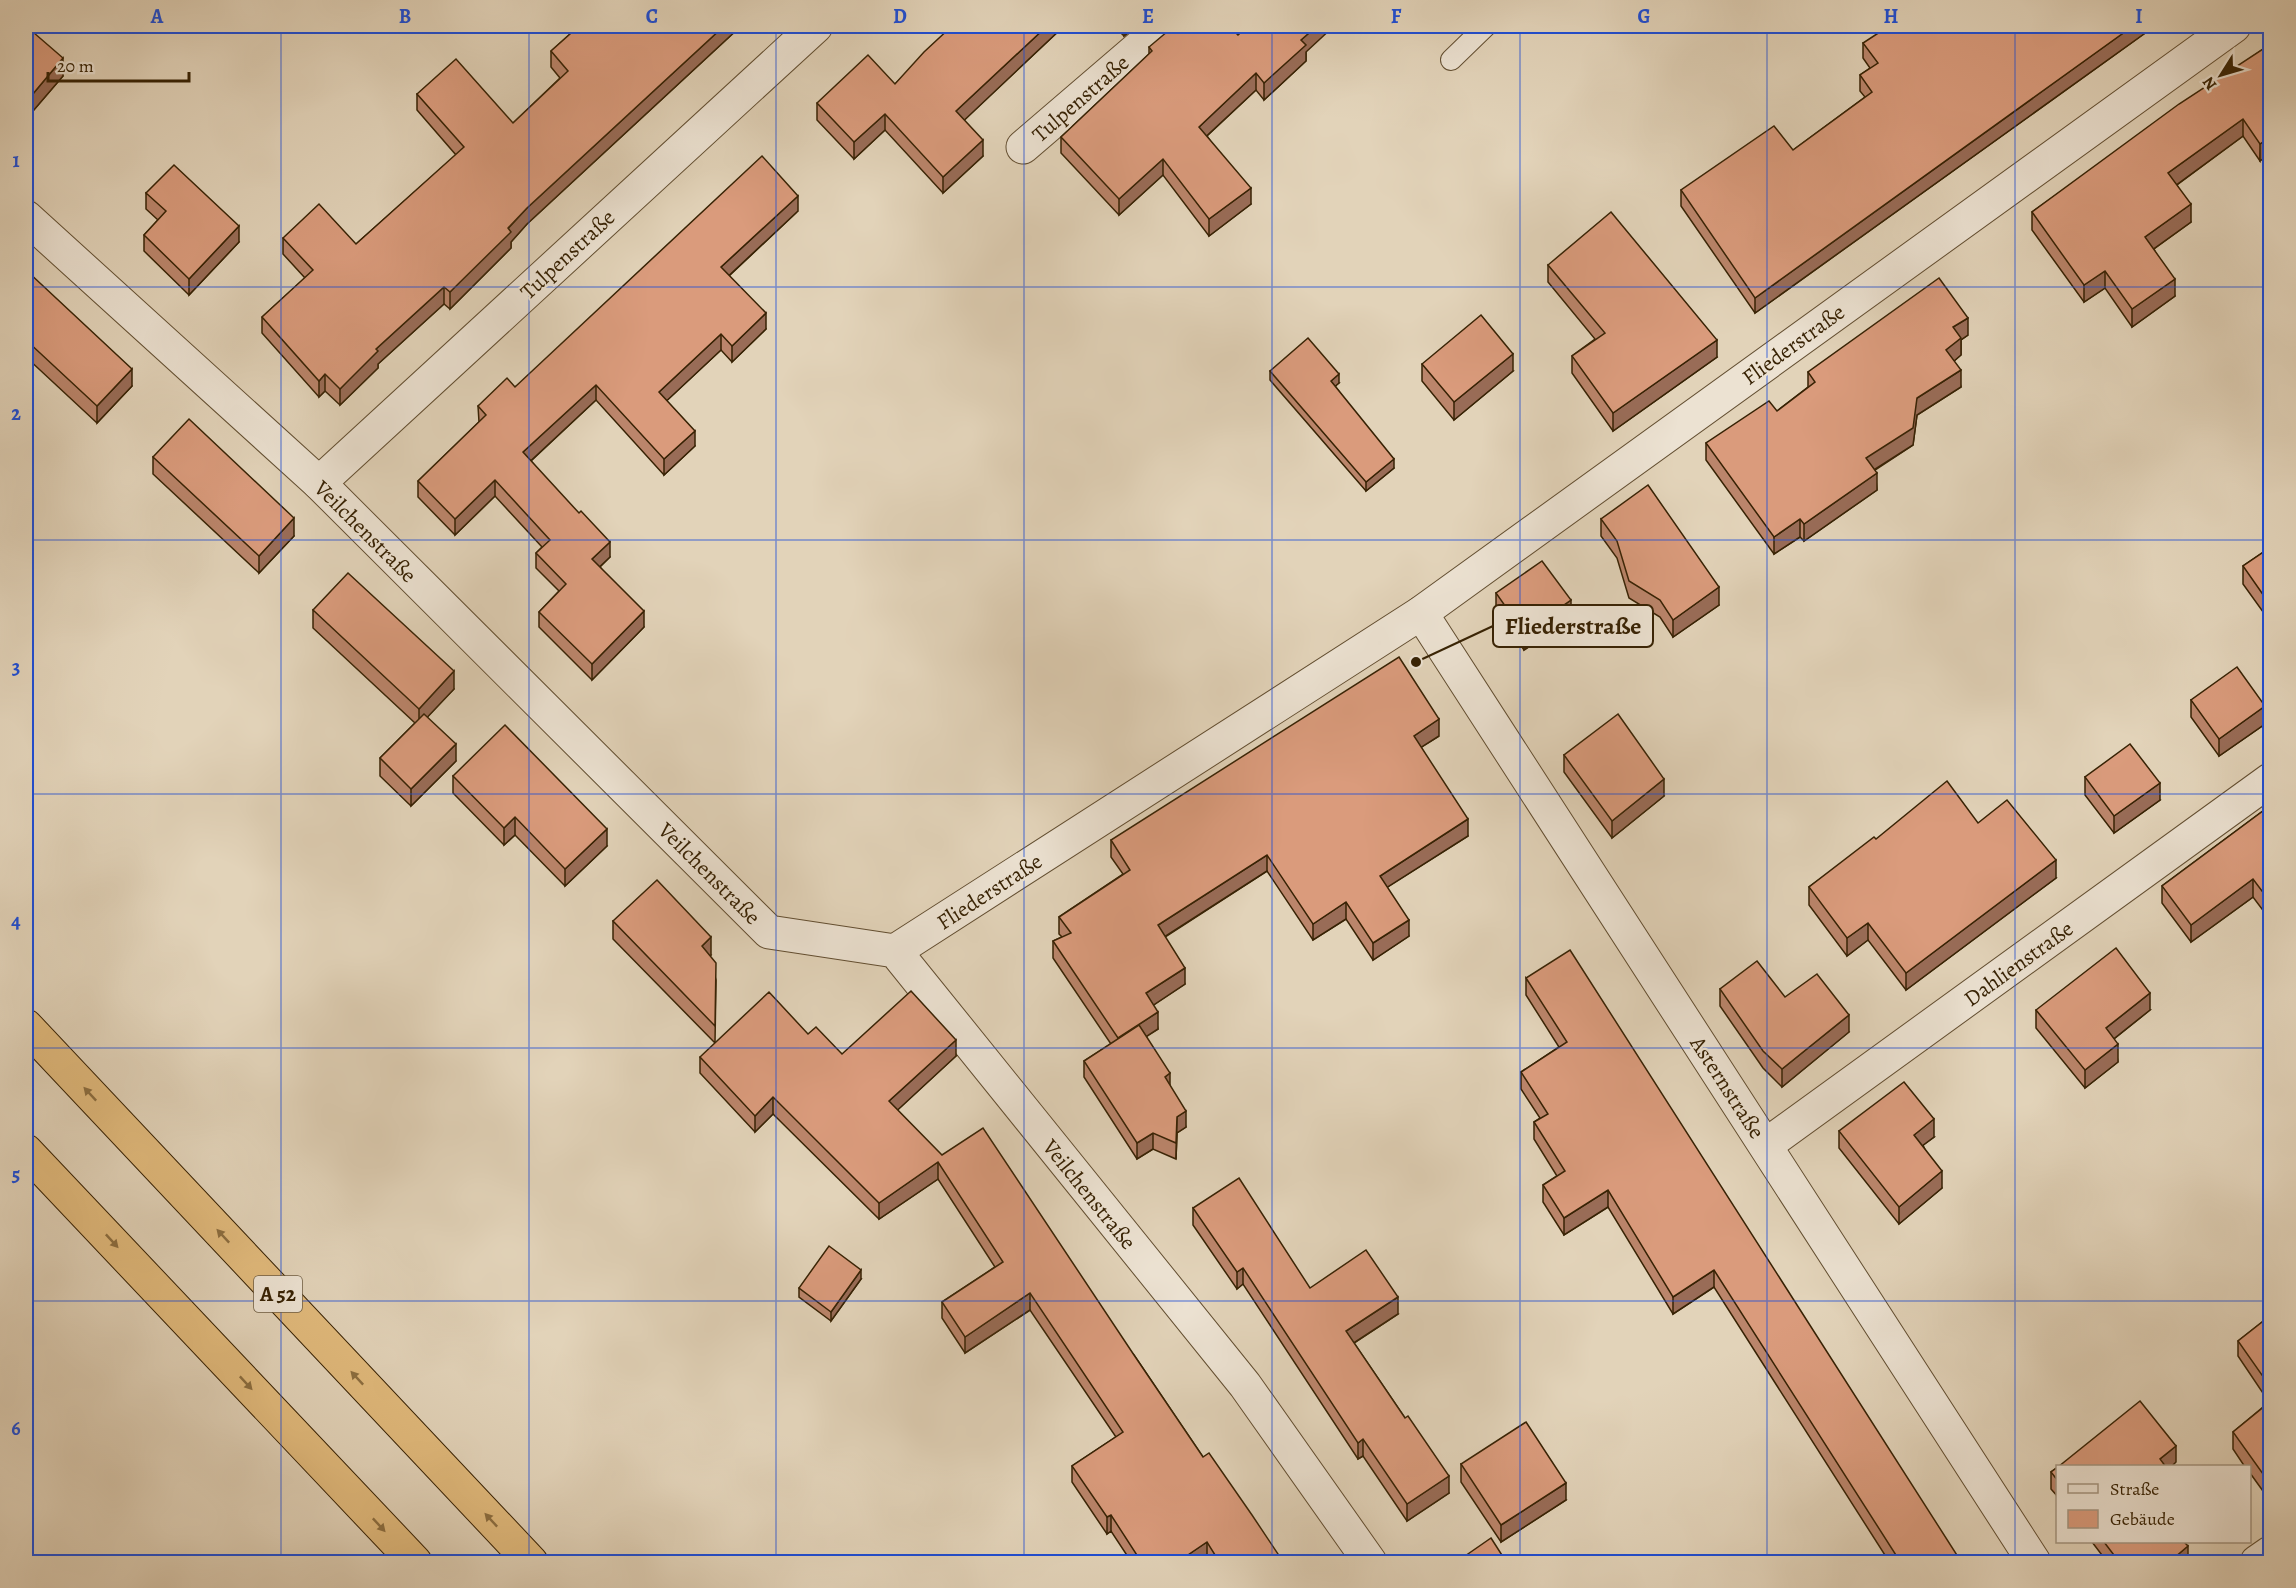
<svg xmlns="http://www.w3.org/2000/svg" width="2296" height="1588" viewBox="0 0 2296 1588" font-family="Alegreya,serif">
	<rect width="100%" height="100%" fill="#e2d3b9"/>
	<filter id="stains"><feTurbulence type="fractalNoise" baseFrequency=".00333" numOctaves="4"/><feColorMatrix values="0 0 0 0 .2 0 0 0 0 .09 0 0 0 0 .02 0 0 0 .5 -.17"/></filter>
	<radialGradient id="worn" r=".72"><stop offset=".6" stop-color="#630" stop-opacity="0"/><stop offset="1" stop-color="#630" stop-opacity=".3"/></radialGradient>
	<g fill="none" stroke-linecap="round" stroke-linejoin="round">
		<g stroke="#624e31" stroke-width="22">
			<path id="lane" d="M1451 60 1486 26"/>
		</g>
		<g stroke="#624e31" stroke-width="35">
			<g id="street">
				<path d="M1023 147 1164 26"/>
				<path d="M26 217 319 483 769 932 895 951 1245 1385 1370 1562"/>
				<path d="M319 483 816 26"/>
				<path d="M1421 613 2034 1562"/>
				<path d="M895 951 1421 613 2234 26"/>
				<path d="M1766 1145 2270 780"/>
				<path d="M2257 1562 2270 1553"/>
			</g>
		</g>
		<g stroke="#372204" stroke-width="35">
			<g id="highway">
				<path d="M26 1026 531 1562"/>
				<path d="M26 1151 415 1562"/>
			</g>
		</g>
		<use href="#lane" stroke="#ece2d2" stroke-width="20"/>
		<use href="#street" stroke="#ece2d2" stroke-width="33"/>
		<use href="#highway" stroke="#e1ba7c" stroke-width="33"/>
	</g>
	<g fill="#bb856b" stroke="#372204" stroke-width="1.5">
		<path d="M26 26 63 76 27 118 26 117Z"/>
		<path d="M579 26H741L527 224 511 242V248L450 309 444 304 378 364V368L340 405 325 391 319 397 262 333V317L305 278 283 254V238L356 244 456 155 417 110V94L513 123 560 78 551 67V51Z"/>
		<path d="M952 26H1064L964 120 983 156 943 193 885 130 854 159 817 120V103L895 84Z"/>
		<path d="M1114 26H1136L1124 36Z"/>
		<path d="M2155 26 1755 313 1681 206V190L1793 150 1865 97 1860 91V75L1870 68 1863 58V43Z"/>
		<path d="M1238 35 1306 52V61L1264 100 1256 90 1207 136 1251 204 1209 236 1163 175 1119 215 1061 153V137L1149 54V47Z"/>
		<path d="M2266 47 2260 161 2243 136 2177 185 2191 222 2154 249 2175 296 2132 327 2105 288 2084 302 2032 230V212Z"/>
		<path d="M146 193 239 242 189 295 144 251V235L158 220 146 209Z"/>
		<path d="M798 211 729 276 766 329 732 362 721 350 666 401 695 446 664 475 596 400 531 461 610 557 600 567 644 627 592 680 539 627V612L559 591 536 568V553L542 547 495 496 455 535 418 497V481L479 422 478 406 515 387Z"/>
		<path d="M1548 265 1717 357 1613 431 1572 373V356L1595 339 1548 282Z"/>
		<path d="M26 271 132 386 97 423 26 357Z"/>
		<path d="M1968 335 1961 340V355L1954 361 1961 387 1917 415 1913 445 1875 470 1877 490 1804 541 1800 537 1774 554 1706 460V443L1777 411 1808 387V372Z"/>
		<path d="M1422 364 1513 371 1454 420 1422 381Z"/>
		<path d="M1270 371 1339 383 1335 386 1394 468 1366 491 1270 380Z"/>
		<path d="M153 457 294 536 259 573 153 474Z"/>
		<path d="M1601 519 1719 605 1673 637 1660 617 1629 598 1617 558 1601 536Z"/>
		<path d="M2271 547V623L2243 584V566Z"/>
		<path d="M1496 593 1571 618 1524 650 1496 611Z"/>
		<path d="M313 610 454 689 427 717 456 761 411 806 380 776V758L415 723 313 628Z"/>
		<path d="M2191 700 2265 724 2219 756 2191 717Z"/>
		<path d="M1439 736 1421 747 1468 836 1387 887 1409 936 1373 960 1346 919 1313 940 1267 871 1165 937 1185 984 1153 1005 1158 1029 1146 1036 1170 1086 1186 1127 1177 1133 1176 1159 1153 1149 1137 1159 1084 1077V1061L1111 1044 1053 958V941L1062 937 1059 934V917L1123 874 1111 857V840Z"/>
		<path d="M1564 755 1664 796 1612 838 1564 772Z"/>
		<path d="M453 776 607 846 565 886 515 835 504 845 453 793Z"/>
		<path d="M2085 777 2160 800 2114 833 2085 795Z"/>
		<path d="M2271 805V921L2253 897 2191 942 2162 903V886Z"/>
		<path d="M1876 839 2056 878 1906 990 1868 940 1847 956 1809 905V887Z"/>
		<path d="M613 921 711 955 710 956 716 980 715 1043 613 939Z"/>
		<path d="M1526 978 1962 1563H1890L1714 1287 1673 1314 1608 1207 1564 1235 1543 1202V1185L1557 1176 1534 1139V1122L1540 1118 1521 1089V1072L1559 1047 1526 995Z"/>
		<path d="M1720 989 1785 997 1849 1032 1782 1087 1763 1068 1720 1006Z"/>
		<path d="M2036 1010H2150L2114 1039 2118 1062 2085 1088 2036 1028Z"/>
		<path d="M808 1034 842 1054 956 1056 897 1110 1134 1355 1203 1457 1284 1563H1209L1207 1559 1201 1563H1132L1111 1531 1107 1534 1072 1482V1466L1116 1437 1030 1310 965 1353 942 1318V1302L995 1267 938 1179 879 1219 773 1114 755 1132 700 1073V1057Z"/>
		<path d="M1839 1131 1934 1137 1923 1145 1942 1188 1899 1224 1839 1148Z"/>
		<path d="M1193 1208 1310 1288 1398 1314 1354 1343 1405 1418 1449 1493 1407 1521 1363 1456 1358 1459 1243 1284 1237 1289 1193 1225Z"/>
		<path d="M861 1279 831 1321 799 1297V1288Z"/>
		<path d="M2271 1315V1497L2268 1498 2250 1473V1467H2245L2233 1449V1432L2269 1402 2238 1356V1341Z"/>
		<path d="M1461 1464 1566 1500 1501 1542 1461 1482Z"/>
		<path d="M2058 1467V1497L2051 1489V1472Z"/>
		<path d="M2092 1542H2184L2188 1563H2108Z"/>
	</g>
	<g fill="#996c57" stroke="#372204" stroke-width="1.5">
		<path d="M724 26H741L527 224 511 242V248L450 309V292L527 208Z"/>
		<path d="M1047 26H1064L956 128V111Z"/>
		<path d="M1124 26H1136L1124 36Z"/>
		<path d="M1317 26H1334L1306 52V61L1264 100V83L1301 40Z"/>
		<path d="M2133 26H2155L1755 313V298Z"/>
		<path d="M63 58V76L27 118V101Z"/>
		<path d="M1256 73V90L1199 143V127Z"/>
		<path d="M885 114V130L854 159V142Z"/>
		<path d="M2243 119V136L2168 191V173Z"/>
		<path d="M2271 136V154L2260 161V144Z"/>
		<path d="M983 140V156L943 193V177Z"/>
		<path d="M1163 159V175L1119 215V199Z"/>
		<path d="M1251 188V204L1209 236V219Z"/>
		<path d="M798 196V211L721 283V267Z"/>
		<path d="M2191 204V222L2145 255V237Z"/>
		<path d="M239 226V242L189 295V279Z"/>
		<path d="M2105 271V288L2084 302V285Z"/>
		<path d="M2175 279V296L2132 327V309Z"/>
		<path d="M444 287V304L378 364V368L340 405V389L376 349Z"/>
		<path d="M766 313V329L732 362V346Z"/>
		<path d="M1968 318V335L1961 340V355L1946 368V350L1953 327Z"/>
		<path d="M721 334V350L659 408V392Z"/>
		<path d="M1717 340V357L1613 431V413Z"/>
		<path d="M1513 354V371L1454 420V402Z"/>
		<path d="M132 369V386L97 423V406Z"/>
		<path d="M1961 370V387L1917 415 1913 445 1866 475V458L1917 398Z"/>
		<path d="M325 374V391L319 397V381Z"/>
		<path d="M1339 374V383L1331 390V381Z"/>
		<path d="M596 385V400L523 468V452Z"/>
		<path d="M695 431V446L664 475V459Z"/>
		<path d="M1394 459V468L1366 491V482Z"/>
		<path d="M1877 473V490L1804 541V524Z"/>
		<path d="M495 480V496L455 535V519Z"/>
		<path d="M294 518V536L259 573V556Z"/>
		<path d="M1800 519V537L1774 554V537Z"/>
		<path d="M610 542V557L592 574V559Z"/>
		<path d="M1719 587V605L1673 637V620Z"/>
		<path d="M1571 600V618L1524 650V633Z"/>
		<path d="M644 611V627L592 680V664Z"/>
		<path d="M454 671V689L419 726V709Z"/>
		<path d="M2265 706V724L2219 756V739Z"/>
		<path d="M1439 719V736L1414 752V736Z"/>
		<path d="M456 744V761L411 806V789Z"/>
		<path d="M1664 779V796L1612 838V821Z"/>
		<path d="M2160 783V800L2114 833V816Z"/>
		<path d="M515 817V835L504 845V828Z"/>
		<path d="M1468 819V836L1380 892V876Z"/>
		<path d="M607 829V846L565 886V869Z"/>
		<path d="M1267 855V871L1158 941V925Z"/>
		<path d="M2056 860V878L1906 990V973Z"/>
		<path d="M2253 879V897L2191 942V925Z"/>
		<path d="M1346 902V919L1313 940V924Z"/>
		<path d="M1409 920V936L1373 960V943Z"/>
		<path d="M1868 923V940L1847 956V938Z"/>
		<path d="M711 937V955L702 964V946Z"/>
		<path d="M1185 968V984L1146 1010V993Z"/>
		<path d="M2150 993V1010L2106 1045V1028Z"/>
		<path d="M1158 1012V1029L1118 1055V1038Z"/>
		<path d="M1849 1015V1032L1782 1087V1069Z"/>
		<path d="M956 1040V1056L889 1118V1101Z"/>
		<path d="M2118 1044V1062L2085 1088V1070Z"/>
		<path d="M1170 1073V1089L1165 1077Z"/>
		<path d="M773 1097V1114L755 1132V1116Z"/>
		<path d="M1186 1111V1127L1177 1133 1176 1159 1177 1117Z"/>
		<path d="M1934 1119V1137L1914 1152V1135Z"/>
		<path d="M1153 1133V1149L1137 1159V1143Z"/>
		<path d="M938 1162V1179L879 1219V1203Z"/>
		<path d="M1942 1171V1188L1899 1224V1207Z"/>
		<path d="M1608 1190V1207L1564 1235V1218Z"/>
		<path d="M1243 1268V1284L1237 1289V1272Z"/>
		<path d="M861 1270V1279L831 1321V1312Z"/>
		<path d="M1714 1270V1287L1673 1314V1297Z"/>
		<path d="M1030 1293V1310L965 1353V1337Z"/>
		<path d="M1398 1297V1314L1346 1348V1331Z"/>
		<path d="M1363 1439V1456L1358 1459V1443Z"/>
		<path d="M2176 1446V1462L2171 1467H2160V1459Z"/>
		<path d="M1449 1476V1493L1407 1521V1504Z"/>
		<path d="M2271 1479V1497L2268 1498V1481Z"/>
		<path d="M1566 1483V1500L1501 1542V1525Z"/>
		<path d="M1111 1515V1531L1107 1534V1517Z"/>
		<path d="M1207 1542V1559L1201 1563H1176Z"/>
		<path d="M2188 1546V1563H2168Z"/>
	</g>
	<g fill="#da9b7c" stroke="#372204" stroke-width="1.5">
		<path d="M26 26 63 58 27 101 26 100Z"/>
		<path d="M579 26H724L527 208 508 228 511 232 450 292 444 287 376 349 378 351 340 389 325 374 319 381 262 317 313 270 283 238 319 204 356 244 464 147 417 94 456 59 513 123 568 71 551 51Z"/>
		<path d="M952 26H1047L956 111 983 140 943 177 885 114 854 142 817 103 868 55 895 84 924 52Z"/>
		<path d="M1174 26H1229L1238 35 1248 26H1317L1301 40 1306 45 1264 83 1256 73 1199 127 1251 188 1209 219 1163 159 1119 199 1061 137 1152 51 1149 47Z"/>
		<path d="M1889 26H2133L1755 298 1681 190 1774 126 1793 150 1872 92 1860 75 1878 63 1863 43Z"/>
		<path d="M2266 47 2271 55V136L2260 144 2243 119 2168 173 2191 204 2145 237 2175 279 2132 309 2105 271 2084 285 2032 212 2179 104Z"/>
		<path d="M762 156 798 196 721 267 766 313 732 346 721 334 659 392 695 431 664 459 596 385 523 452 579 513 581 511 610 542 592 559 644 611 592 664 539 612 566 584 536 553 550 540 495 480 455 519 418 481 486 415 478 406 507 378 515 387Z"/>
		<path d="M174 165 239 226 189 279 144 235 166 211 146 193Z"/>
		<path d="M1611 212 1717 340 1613 413 1572 356 1605 333 1548 265Z"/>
		<path d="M26 270 132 369 97 406 26 340Z"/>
		<path d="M1939 278 1968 318 1953 327 1961 338 1946 350 1961 370 1917 398 1913 428 1866 458 1877 473 1804 524 1800 519 1774 537 1706 443 1769 401 1777 411 1815 382 1808 372Z"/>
		<path d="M1481 315 1513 354 1454 402 1422 364Z"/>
		<path d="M1308 338 1339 374 1331 381 1394 459 1366 482 1270 371Z"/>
		<path d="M189 419 294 518 259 556 153 457Z"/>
		<path d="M1648 485 1719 587 1673 620 1660 600 1629 581 1617 541 1601 519Z"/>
		<path d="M2271 547V606L2243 566Z"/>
		<path d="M1542 561 1571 600 1524 633 1496 593Z"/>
		<path d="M348 573 454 671 419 709 313 610Z"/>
		<path d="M1399 657 1439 719 1414 736 1468 819 1380 876 1409 920 1373 943 1346 902 1313 924 1267 855 1158 925 1185 968 1146 993 1158 1012 1118 1038 1053 941 1071 933 1059 917 1130 870 1111 840Z"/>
		<path d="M2237 667 2265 706 2219 739 2191 700Z"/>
		<path d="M424 714 456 744 411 789 380 758Z"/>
		<path d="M1618 714 1664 779 1612 821 1564 755Z"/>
		<path d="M505 725 607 829 565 869 515 817 504 828 453 776Z"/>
		<path d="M2130 744 2160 783 2114 816 2085 777Z"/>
		<path d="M1947 781 1978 823 2007 800 2056 860 1906 973 1868 923 1847 938 1809 887 1874 837 1876 839Z"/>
		<path d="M2271 805V903L2253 879 2191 925 2162 886Z"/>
		<path d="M657 880 711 937 702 946 716 963 715 1026 613 921Z"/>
		<path d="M2116 948 2150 993 2106 1028 2118 1044 2085 1070 2036 1010Z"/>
		<path d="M1570 950 1962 1563H1901L1714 1270 1673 1297 1608 1190 1564 1218 1543 1185 1565 1171 1534 1122 1548 1114 1521 1072 1567 1042 1526 978Z"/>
		<path d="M1757 961 1785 997 1817 974 1849 1015 1782 1069 1763 1051 1720 989Z"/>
		<path d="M911 991 956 1040 889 1101 942 1155 983 1128 1134 1355 1203 1457 1209 1453 1252 1515 1284 1563H1220L1207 1542 1176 1563H1142L1111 1515 1107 1517 1072 1466 1123 1432 1030 1293 965 1337 942 1302 1003 1262 938 1162 879 1203 773 1097 755 1116 700 1057 769 992 808 1034 816 1027 842 1054Z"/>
		<path d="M1139 1025 1170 1073 1165 1077 1186 1111 1177 1117 1176 1143 1153 1133 1137 1143 1084 1061Z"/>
		<path d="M1904 1082 1934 1119 1914 1135 1942 1171 1899 1207 1839 1131Z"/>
		<path d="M1239 1178 1310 1288 1366 1250 1398 1297 1346 1331 1405 1418 1408 1416 1449 1476 1407 1504 1363 1439 1358 1443 1243 1268 1237 1272 1193 1208Z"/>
		<path d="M829 1246 861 1270 831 1312 799 1288Z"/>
		<path d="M2271 1315V1388L2238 1341Z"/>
		<path d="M2140 1401 2176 1446 2160 1459 2166 1467H2058Z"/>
		<path d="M2271 1401V1479L2268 1481 2233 1432Z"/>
		<path d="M1526 1422 1566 1483 1501 1525 1461 1464Z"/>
		<path d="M2058 1467V1481L2051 1472Z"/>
		<path d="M1491 1538 1507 1563H1455Z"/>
		<path d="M2104 1542H2184L2188 1546 2168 1563H2120Z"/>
	</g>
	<defs><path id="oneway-solid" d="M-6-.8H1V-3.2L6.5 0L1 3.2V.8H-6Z" transform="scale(1.5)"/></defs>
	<g fill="#8c6e40">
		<use href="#oneway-solid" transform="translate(90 1094) rotate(-133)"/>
		<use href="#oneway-solid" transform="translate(223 1236) rotate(-133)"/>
		<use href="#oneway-solid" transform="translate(112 1241) rotate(47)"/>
		<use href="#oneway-solid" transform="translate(357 1378) rotate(-133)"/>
		<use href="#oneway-solid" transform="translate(246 1383) rotate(47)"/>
		<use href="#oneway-solid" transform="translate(491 1520) rotate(-133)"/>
		<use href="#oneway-solid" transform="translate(379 1525) rotate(47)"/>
	</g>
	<path fill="none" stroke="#1d4ed8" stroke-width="1.5" stroke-opacity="0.55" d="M281 26V1562M529 26V1562M776 26V1562M1024 26V1562M1272 26V1562M1520 26V1562M1767 26V1562M2015 26V1562M26 287H2270M26 540H2270M26 794H2270M26 1048H2270M26 1301H2270"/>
	<g text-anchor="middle" stroke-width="4.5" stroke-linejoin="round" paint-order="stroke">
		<rect fill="#ece2d2" stroke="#6d5c42" stroke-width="1.5" x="254" y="1276" width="48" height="36" rx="4.5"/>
		<g font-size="21" font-weight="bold" fill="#372204">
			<text x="278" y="1301">A 52</text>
		</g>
		<g font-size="22" fill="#372204" stroke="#ece2d2">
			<text transform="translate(1080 98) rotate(-41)" y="8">Tulpenstraße</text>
			<text transform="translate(567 254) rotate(-43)" y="8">Tulpenstraße</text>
			<text transform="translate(1793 344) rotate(-36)" y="8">Fliederstraße</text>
			<text transform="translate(366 531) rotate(45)" y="8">Veilchenstraße</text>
			<text transform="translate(710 873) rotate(45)" y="8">Veilchenstraße</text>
			<text transform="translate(989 891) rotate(-33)" y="8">Fliederstraße</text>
			<text transform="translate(2018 963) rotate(-36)" y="8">Dahlienstraße</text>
			<text transform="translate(1728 1087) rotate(57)" y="8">Asternstraße</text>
			<text transform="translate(1090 1194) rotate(51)" y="8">Veilchenstraße</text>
		</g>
	</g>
	<path fill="none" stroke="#372204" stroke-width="2" d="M1416 662L1493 626"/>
	<circle fill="#372204" stroke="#ece2d2" stroke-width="2" cx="1416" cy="662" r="6"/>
	<rect fill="#ece2d2" stroke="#372204" stroke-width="2" x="1493" y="605" width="160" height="42" rx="6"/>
	<g font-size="24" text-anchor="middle" font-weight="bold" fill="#372204">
		<text x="1573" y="634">Fliederstraße</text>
	</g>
	<rect width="2296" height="1588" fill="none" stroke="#e2d3b9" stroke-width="66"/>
	<rect x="2056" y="1465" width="195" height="78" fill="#ece2d2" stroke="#a49580" stroke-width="1.5"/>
	<rect x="2068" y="1484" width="30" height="9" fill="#ece2d2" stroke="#a49580" stroke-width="1.5"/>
	<text x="2110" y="1495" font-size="18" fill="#372204">Straße</text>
	<rect x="2068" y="1510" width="30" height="18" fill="#da9b7c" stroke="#a49580" stroke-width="1.5"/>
	<text x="2110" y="1525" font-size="18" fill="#372204">Gebäude</text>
	<g transform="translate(2221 75) rotate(233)" stroke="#ece2d2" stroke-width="4.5" paint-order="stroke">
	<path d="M0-4.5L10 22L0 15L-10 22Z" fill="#372204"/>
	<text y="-9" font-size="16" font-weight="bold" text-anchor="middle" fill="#372204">N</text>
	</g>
	<path d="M48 72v9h141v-9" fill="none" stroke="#372204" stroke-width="3"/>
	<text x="57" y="72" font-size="18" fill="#372204" stroke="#ece2d2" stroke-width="4.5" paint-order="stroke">20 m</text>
	<rect x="33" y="33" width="2230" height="1522" fill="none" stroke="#1d4ed8" stroke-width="2"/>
	<g font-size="20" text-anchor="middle" font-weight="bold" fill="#1d4ed8">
		<text x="157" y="23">A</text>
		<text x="405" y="23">B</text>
		<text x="652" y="23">C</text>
		<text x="900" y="23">D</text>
		<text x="1148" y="23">E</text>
		<text x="1396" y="23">F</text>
		<text x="1644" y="23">G</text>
		<text x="1891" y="23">H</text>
		<text x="2139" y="23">I</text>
		<text x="16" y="167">1</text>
		<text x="16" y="420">2</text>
		<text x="16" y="674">3</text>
		<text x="16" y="928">4</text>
		<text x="16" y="1181">5</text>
		<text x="16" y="1435">6</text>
	</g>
	<rect width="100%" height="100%" filter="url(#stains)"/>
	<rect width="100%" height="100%" fill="url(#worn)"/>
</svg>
